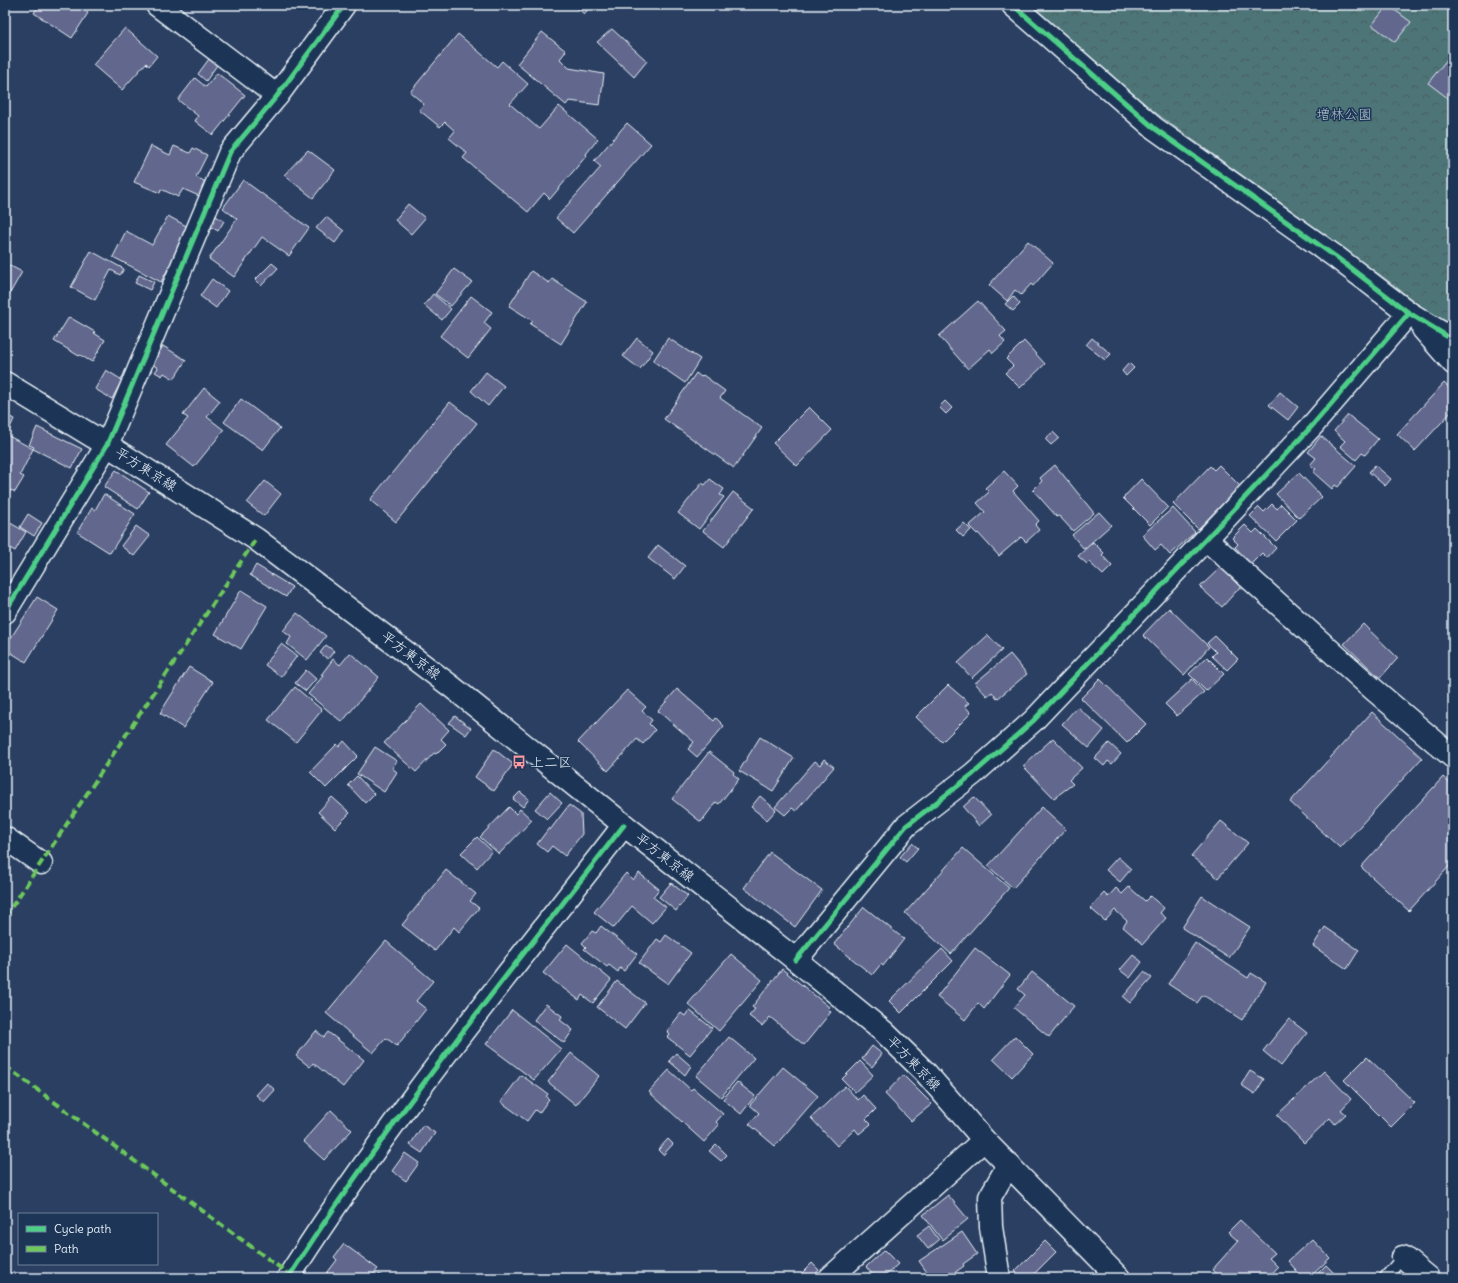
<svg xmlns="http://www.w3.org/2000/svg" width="1458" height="1283" viewBox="0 0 1458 1283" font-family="Delius,'Klee One',sans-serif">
	<defs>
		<pattern id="park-crowns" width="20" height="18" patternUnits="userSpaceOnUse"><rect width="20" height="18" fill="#4e7578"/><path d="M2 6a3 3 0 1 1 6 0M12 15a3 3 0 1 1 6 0" fill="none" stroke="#4a5e61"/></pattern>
	</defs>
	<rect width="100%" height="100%" fill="#2b3f62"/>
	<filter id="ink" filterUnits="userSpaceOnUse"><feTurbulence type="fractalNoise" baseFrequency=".025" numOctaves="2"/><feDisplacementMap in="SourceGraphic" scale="8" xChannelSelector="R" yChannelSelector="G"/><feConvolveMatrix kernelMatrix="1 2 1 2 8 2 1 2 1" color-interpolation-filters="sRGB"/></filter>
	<g filter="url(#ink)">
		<path fill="url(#park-crowns)" stroke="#9bb3b8" d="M1030 5H1453V325L1424 309 1387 280 1153 111Z"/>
		<g fill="#62678d" stroke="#e8f1f8">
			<path d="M39 5H76L88 13 72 38 34 13Z"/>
			<path d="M574 5H592L584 14Z"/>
			<path d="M1388 5 1411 22 1395 42 1372 25Z"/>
			<path d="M125 28 157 56 149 66 146 63 122 90 93 65Z"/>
			<path d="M612 29 647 61 634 77 597 42Z"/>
			<path d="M542 32 566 51 560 59 569 68 604 74 600 105 569 101 566 105 517 64Z"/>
			<path d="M458 34 497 67 502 61 528 84 510 104 539 129 559 106 598 139 586 154 587 155 550 199 544 193 528 212 463 158 467 153 449 138 455 131 445 122 440 127 419 110 424 104 410 92Z"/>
			<path d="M1453 52V102L1428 83Z"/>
			<path d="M209 59 217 65 206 81 198 74Z"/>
			<path d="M217 73 245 95 213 135 195 121 198 116 178 100 195 78 206 87Z"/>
			<path d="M627 123 651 144 573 233 556 218 601 167 594 161Z"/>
			<path d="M151 146 170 155 174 146 190 153 193 148 207 155 196 177 206 182 199 196 183 189 178 197 161 189 160 193 134 182Z"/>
			<path d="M308 150 335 170 313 198 284 175Z"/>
			<path d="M243 180 309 228 289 256 262 237 234 277 209 259 237 219 223 208Z"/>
			<path d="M408 204 425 218 411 234 395 220Z"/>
			<path d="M214 215 224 221 218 231 208 225Z"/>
			<path d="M168 216 190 228 161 282 113 257 126 231 152 245Z"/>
			<path d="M326 217 344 231 335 243 316 228Z"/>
			<path d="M1028 241 1053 263 1033 286 1031 284 1021 295 1015 290 1007 301 989 285Z"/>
			<path d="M91 251 124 269 120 275 111 270 95 300 71 287Z"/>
			<path d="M5 263 22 272 5 302Z"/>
			<path d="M272 263 278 268 261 286 255 280Z"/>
			<path d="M454 269 472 282 451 306 435 294Z"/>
			<path d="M531 271 549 283 552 279 587 302 561 344 530 324 533 321 509 306Z"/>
			<path d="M139 275 154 282 150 290 135 283Z"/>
			<path d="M212 279 228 291 216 308 200 296Z"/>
			<path d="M433 294 451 309 442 320 424 305Z"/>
			<path d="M471 296 492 312 484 323 491 329 468 358 440 336Z"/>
			<path d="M1013 296 1020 304 1013 311 1005 304Z"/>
			<path d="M978 301 1006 331 1000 336 1005 342 993 353 990 349 968 369 939 336Z"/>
			<path d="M5 303 9 305 5 312Z"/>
			<path d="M69 317 95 332 94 333 105 340 92 362 80 355 79 356 54 341Z"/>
			<path d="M637 338 653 351 640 369 623 356Z"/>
			<path d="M668 338 700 359 685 383 653 361Z"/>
			<path d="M1092 338 1111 354 1105 360 1086 345Z"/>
			<path d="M1024 341 1045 364 1020 388 1005 373 1013 366 1006 359Z"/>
			<path d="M163 346 186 360 174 379 164 373 162 376 155 372 158 368 152 364Z"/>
			<path d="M1129 363 1134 368 1126 376 1122 371Z"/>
			<path d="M106 370 122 380 112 399 95 389Z"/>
			<path d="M486 372 504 386 488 406 471 391Z"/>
			<path d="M696 373 701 377 703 375 725 391 720 398 762 428 734 468 664 419Z"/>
			<path d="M1444 383 1453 391V410L1415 451 1397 434Z"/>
			<path d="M204 388 220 401 207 417 224 430 194 467 166 445 188 418 183 415Z"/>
			<path d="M1280 392 1298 407 1288 420 1269 405Z"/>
			<path d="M241 399 280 428 263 450 224 422Z"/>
			<path d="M945 401 952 408 946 414 939 407Z"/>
			<path d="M450 402 477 423 396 522 370 500Z"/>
			<path d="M809 407 832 430 797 466 773 443Z"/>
			<path d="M6 415 14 419 9 430 5 428Z"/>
			<path d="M1348 415 1378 439 1365 455 1362 453 1356 460 1340 446 1345 441 1334 431Z"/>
			<path d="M37 427 82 449 72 468 33 449 34 447 29 445Z"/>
			<path d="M1053 432 1059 438 1051 445 1045 439Z"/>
			<path d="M5 434 33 449 20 475 24 477 15 492 11 490 5 501Z"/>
			<path d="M1321 436 1356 466 1338 487 1335 485 1332 489 1313 472 1316 469 1310 465 1316 458 1308 452Z"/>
			<path d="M1055 465 1094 513 1073 531 1059 516 1057 517 1033 490 1042 481 1040 478Z"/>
			<path d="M1219 465 1240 486 1198 529 1173 504 1210 466 1214 470Z"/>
			<path d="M1375 465 1391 479 1385 486 1369 472Z"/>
			<path d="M116 470 149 492 138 509 104 487Z"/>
			<path d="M1004 471 1018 486 1013 491 1039 521 1035 525 1039 530 1026 542 1021 537 999 556 978 533 977 534 969 526 985 512 977 503 989 492 985 488Z"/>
			<path d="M1299 473 1322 497 1299 518 1276 494Z"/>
			<path d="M710 479 724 489 720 495 724 497 699 529 678 513 702 483 705 485Z"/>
			<path d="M1141 479 1168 507 1150 525 1123 498Z"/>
			<path d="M265 481 281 494 264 516 247 503Z"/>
			<path d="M733 492 754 508 724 547 703 531Z"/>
			<path d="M104 494 135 514 110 553 77 532 92 508 95 510Z"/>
			<path d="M1272 504 1277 509 1281 504 1297 520 1276 541 1250 516 1259 507 1264 512Z"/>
			<path d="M1173 508 1195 532 1170 555 1161 545 1155 550 1142 535Z"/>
			<path d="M1099 512 1111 525 1084 549 1072 535Z"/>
			<path d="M28 514 42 523 34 536 20 527Z"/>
			<path d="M5 520 26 532 15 551 5 545Z"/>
			<path d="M964 523 971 530 963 537 956 530Z"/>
			<path d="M1245 525 1253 533 1257 529 1276 548 1267 558 1262 553 1251 564 1235 547 1238 544 1232 538Z"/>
			<path d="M136 526 150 536 134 556 121 546Z"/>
			<path d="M1093 542 1104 553 1102 555 1112 566 1103 575 1089 562 1087 564 1078 556Z"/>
			<path d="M658 545 685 566 675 579 648 558Z"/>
			<path d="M256 565 292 587 286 597 250 575Z"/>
			<path d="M1221 567 1240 587 1222 607 1200 587Z"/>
			<path d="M241 590 267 606 241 649 215 634Z"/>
			<path d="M37 597 58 610 26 662 5 649V647Z"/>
			<path d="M1169 608 1209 647 1184 675 1143 635Z"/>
			<path d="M297 613 326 636 307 660 287 644 291 637 283 631Z"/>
			<path d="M1363 624 1398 658 1380 678 1344 644Z"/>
			<path d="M988 635 1002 650 972 678 958 663Z"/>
			<path d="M1215 636 1238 659 1227 670 1212 656 1216 652 1207 643Z"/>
			<path d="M281 644 297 656 281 677 265 665Z"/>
			<path d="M326 645 334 651 328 659 320 653Z"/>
			<path d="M350 653 379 677 342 722 308 694 323 676 321 675 333 659 340 665Z"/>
			<path d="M1010 654 1027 674 997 699 992 692 987 696 975 683Z"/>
			<path d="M1207 657 1224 674 1206 691 1189 674Z"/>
			<path d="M189 667 213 682 183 728 160 713Z"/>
			<path d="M306 670 316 679 306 691 295 683Z"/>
			<path d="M1100 679 1146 724 1127 743 1081 698Z"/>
			<path d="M1192 679 1204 692 1177 716 1165 704Z"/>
			<path d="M948 685 969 703 965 706 971 713 942 742 916 717Z"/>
			<path d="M295 687 322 710 296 742 268 720Z"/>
			<path d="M677 689 714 721 716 718 724 726 697 757 688 749 694 742 658 711Z"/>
			<path d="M627 690 646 707 642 711 652 720 649 724 655 730 643 744 637 739 608 771 578 742Z"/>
			<path d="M421 704 449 730 441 739 446 744 436 754 434 753 416 772 384 743Z"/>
			<path d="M1077 707 1104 730 1089 748 1062 724Z"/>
			<path d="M1372 712 1422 758 1340 848 1290 802Z"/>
			<path d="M455 716 471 728 466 735 449 723Z"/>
			<path d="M760 737 794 758 773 791 739 771Z"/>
			<path d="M1053 738 1082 768 1069 780 1073 784 1054 798 1023 766Z"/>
			<path d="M344 741 358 756 326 788 310 772 337 744 339 747Z"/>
			<path d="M1109 743 1121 754 1112 764 1108 761 1104 766 1095 758Z"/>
			<path d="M375 747 397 761 392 768 397 772 384 792 357 774Z"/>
			<path d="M494 749 513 764 494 791 475 777Z"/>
			<path d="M709 752 734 772 733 774 739 779 719 804 716 802 701 822 672 799Z"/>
			<path d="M824 759 834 767 796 811 792 808 785 815 775 807 815 761 820 765Z"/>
			<path d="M357 776 374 794 365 803 348 785Z"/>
			<path d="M1443 777 1453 786V862L1409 911 1361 867Z"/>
			<path d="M520 792 529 799 523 807 513 799Z"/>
			<path d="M550 792 562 803 547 819 535 809Z"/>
			<path d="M760 796 776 810 767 820 751 807Z"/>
			<path d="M332 797 350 813 335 828 318 812Z"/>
			<path d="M974 797 991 815 979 826 963 807Z"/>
			<path d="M569 805 581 814 582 834 565 856 552 846 547 852 537 844 549 828 550 830Z"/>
			<path d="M509 807 516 814 520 809 532 820 499 854 480 837Z"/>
			<path d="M1042 807 1066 829 1013 888 988 866Z"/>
			<path d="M1221 821 1248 843 1218 878 1191 856Z"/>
			<path d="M477 837 492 851 477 868 461 853Z"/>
			<path d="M912 843 918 848 906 862 900 857Z"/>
			<path d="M963 848 1009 888 951 954 905 913Z"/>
			<path d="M770 852 822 890 795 927 744 888Z"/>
			<path d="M1118 857 1131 869 1120 882 1106 870Z"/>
			<path d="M446 870 476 894 470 901 479 908 459 932 454 927 435 951 402 925Z"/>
			<path d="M626 873 633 880 639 873 659 889 653 897 666 907 652 923 632 906 614 928 594 912Z"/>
			<path d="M671 883 688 896 676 911 659 897Z"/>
			<path d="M1129 887 1145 901 1150 896 1164 908 1160 913 1166 918 1143 944 1123 927 1127 921 1115 910 1105 921 1090 908 1104 893 1108 897 1116 888 1122 894Z"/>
			<path d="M1202 896 1250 927 1229 958 1182 928Z"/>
			<path d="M864 907 904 939 883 966 881 964 872 975 834 944Z"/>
			<path d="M601 926 637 954 624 971 620 968 618 972 609 965 607 967 584 949 586 947 582 943 592 931 596 933Z"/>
			<path d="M1325 927 1359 950 1347 969 1313 946Z"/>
			<path d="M666 935 691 953 668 984 639 963 657 939 661 942Z"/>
			<path d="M386 941 433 981 416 1001 426 1009 397 1046 386 1038 373 1053 326 1013Z"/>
			<path d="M1195 943 1248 978 1251 973 1266 982 1242 1020 1203 995 1197 1003 1168 984Z"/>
			<path d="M567 944 611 980 593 1003 582 995 579 1000 543 973Z"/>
			<path d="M975 948 1010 975 984 1009 978 1003 965 1020 937 997Z"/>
			<path d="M942 949 953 961 901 1013 889 1001Z"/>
			<path d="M731 954 762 980 719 1031 688 1004Z"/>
			<path d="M1133 955 1142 962 1130 978 1120 970Z"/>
			<path d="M782 969 829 1007 828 1009 831 1012 804 1045 770 1017 762 1026 749 1016 755 1009 752 1007Z"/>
			<path d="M1032 972 1074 1006 1049 1037 1014 1008 1025 995 1018 989Z"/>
			<path d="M1144 972 1152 978 1130 1003 1123 997Z"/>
			<path d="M617 981 645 1003 625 1029 597 1007Z"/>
			<path d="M546 1004 562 1016 560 1020 573 1030 564 1043 534 1020Z"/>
			<path d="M512 1010 561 1049 534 1080 486 1044Z"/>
			<path d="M689 1010 712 1028 690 1055 667 1037 670 1034 667 1031 681 1013 685 1016Z"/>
			<path d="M1289 1019 1307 1033 1281 1066 1263 1051Z"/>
			<path d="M316 1031 324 1037 328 1032 364 1060 343 1087 313 1063 310 1067 296 1056Z"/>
			<path d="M1015 1036 1033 1054 1012 1077 993 1059Z"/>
			<path d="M729 1037 754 1058 721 1097 696 1076Z"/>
			<path d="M872 1046 882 1054 872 1067 862 1059Z"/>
			<path d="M571 1053 599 1076 576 1105 548 1082Z"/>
			<path d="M676 1053 691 1066 685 1075 669 1061Z"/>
			<path d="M1367 1057 1415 1103 1391 1127 1344 1080Z"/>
			<path d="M860 1061 873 1075 855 1092 842 1079Z"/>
			<path d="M783 1067 818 1096 775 1146 749 1124 759 1113 750 1105Z"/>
			<path d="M669 1070 691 1090 693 1088 723 1114 716 1122 719 1125 704 1142 649 1092Z"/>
			<path d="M1250 1071 1264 1079 1255 1094 1241 1085Z"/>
			<path d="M1324 1071 1351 1099 1341 1110 1346 1114 1335 1124 1330 1118 1304 1143 1277 1115Z"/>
			<path d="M521 1075 548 1094 546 1097 549 1099 539 1113 535 1110 527 1121 501 1102Z"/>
			<path d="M903 1075 932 1104 911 1121 885 1094Z"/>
			<path d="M737 1082 755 1096 741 1114 723 1099Z"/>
			<path d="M267 1083 275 1090 264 1102 256 1095Z"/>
			<path d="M845 1086 858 1100 863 1095 876 1109 866 1119 871 1124 859 1134 855 1129 837 1146 811 1118Z"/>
			<path d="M331 1110 352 1130 324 1160 303 1141Z"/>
			<path d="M423 1125 435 1133 422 1153 410 1145Z"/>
			<path d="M668 1139 673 1144 663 1155 658 1150Z"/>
			<path d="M716 1144 727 1155 721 1161 709 1151Z"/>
			<path d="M405 1153 419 1163 406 1181 392 1171Z"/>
			<path d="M948 1195 968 1219 942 1240 923 1215Z"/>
			<path d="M1240 1220 1275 1253 1269 1258 1278 1267 1268 1278 1262 1273 1258 1278H1221L1212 1270 1238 1241 1228 1232Z"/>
			<path d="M929 1226 939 1240 928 1249 917 1235Z"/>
			<path d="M962 1232 977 1254 963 1264 964 1266 947 1278H931L919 1261Z"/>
			<path d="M1312 1239 1330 1258 1309 1278H1303L1288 1261Z"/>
			<path d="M1045 1241 1056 1252 1030 1278H1022L1015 1271Z"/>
			<path d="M344 1244 378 1269 370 1278H326L324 1277 337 1260 334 1257Z"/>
			<path d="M884 1250 898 1264 883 1278H876L866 1267Z"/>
			<path d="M812 1263 819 1270 812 1278H797Z"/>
			<path d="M1326 1265 1339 1278H1313Z"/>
			<path d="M379 1274 385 1278H376Z"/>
			<path d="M1055 1274 1059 1278H1051Z"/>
		</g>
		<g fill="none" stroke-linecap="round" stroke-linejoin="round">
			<g stroke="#e8f1f8" stroke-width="14">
				<path id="service" d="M1385 1278 1403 1257"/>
			</g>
			<g stroke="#e8f1f8" stroke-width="25">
				<g id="minor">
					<path d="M157 5 277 96"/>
					<path d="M1013 5 1154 128 1336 257 1409 313 1453 340"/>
					<path d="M1423 329 1453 363"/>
					<path d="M1206 539 1373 689 1453 757"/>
					<path d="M5 612 107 445 230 152 277 96 344 5"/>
					<path d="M5 838 41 863"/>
					<path d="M796 960 906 826 973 774 1033 721 1206 539 1311 427 1409 313"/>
					<path d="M1403 1257 1428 1278"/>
					<path d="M830 1278 984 1140"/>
					<path d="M999 1278 991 1227 990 1197 1009 1164"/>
				</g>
			</g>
			<g stroke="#e8f1f8" stroke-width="25">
				<path id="tertiary" d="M288 1278C389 1119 509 973 624 825"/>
			</g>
			<g stroke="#e8f1f8" stroke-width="25">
				<path id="secondary" d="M5 383 107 445 256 539 452 687 624 825 796 960 884 1032 925 1072 984 1140 1119 1278"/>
			</g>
			<use href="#service" stroke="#1d3557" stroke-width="11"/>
			<use href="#minor" stroke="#1d3557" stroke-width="22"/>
			<use href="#tertiary" stroke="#1d3557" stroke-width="22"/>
			<use href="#secondary" stroke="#1d3557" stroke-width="22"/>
			<g stroke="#6dc95d" stroke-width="4" stroke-dasharray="8 4" stroke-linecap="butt">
				<path d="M5 917 256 539"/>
				<path d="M5 1066 290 1275"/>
			</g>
			<g stroke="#1d3557" stroke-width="8">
				<g id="cycleway">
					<path d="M1013 5 1154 128 1336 257 1409 313 1453 340"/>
					<path d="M5 612 107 445 230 152 277 96 344 5"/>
					<path d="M796 960 906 826 973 774 1033 721 1206 539 1311 427 1409 313"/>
					<path d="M288 1278C389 1119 509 973 624 825"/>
				</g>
			</g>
			<use href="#cycleway" stroke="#4dcf88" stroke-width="5"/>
		</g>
	</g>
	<defs>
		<g id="bus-bare" transform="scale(1.08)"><path d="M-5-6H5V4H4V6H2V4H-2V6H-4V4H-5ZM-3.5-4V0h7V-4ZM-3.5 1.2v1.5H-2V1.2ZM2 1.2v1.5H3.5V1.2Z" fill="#ff9aa2" stroke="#1d3557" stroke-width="2.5" paint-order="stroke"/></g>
	</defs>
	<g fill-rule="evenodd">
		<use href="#bus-bare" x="519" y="762"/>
	</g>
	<g text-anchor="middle" stroke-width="3" stroke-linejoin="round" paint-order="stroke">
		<g font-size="14" fill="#b2c6cb" stroke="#1d3557">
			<text x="1344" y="119">増林公園</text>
		</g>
		<g font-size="14" fill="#e8f1f8" stroke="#1d3557">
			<text transform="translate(146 469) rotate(32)" y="5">平方東京線</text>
			<text transform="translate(411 655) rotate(37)" y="5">平方東京線</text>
			<text transform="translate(665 857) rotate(38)" y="5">平方東京線</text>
			<text transform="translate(914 1063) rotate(46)" y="5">平方東京線</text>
		</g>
		<g font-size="14" fill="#e8f1f8" stroke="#1d3557" text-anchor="start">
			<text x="530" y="767">上二区</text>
		</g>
	</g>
	<rect width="1458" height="1283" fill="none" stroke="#1d3557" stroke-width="20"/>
	<rect x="10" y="10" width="1438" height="1263" fill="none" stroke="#e8f1f8" stroke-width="1.5" filter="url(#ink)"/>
	<rect x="18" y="1213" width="140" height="52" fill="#1d3557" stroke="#6e8097"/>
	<rect x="26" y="1226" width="20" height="6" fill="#4dcf88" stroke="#6e8097"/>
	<text x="54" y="1233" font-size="12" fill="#e8f1f8">Cycle path</text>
	<rect x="26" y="1246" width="20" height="6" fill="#6dc95d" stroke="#6e8097"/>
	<text x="54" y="1253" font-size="12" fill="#e8f1f8">Path</text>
</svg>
